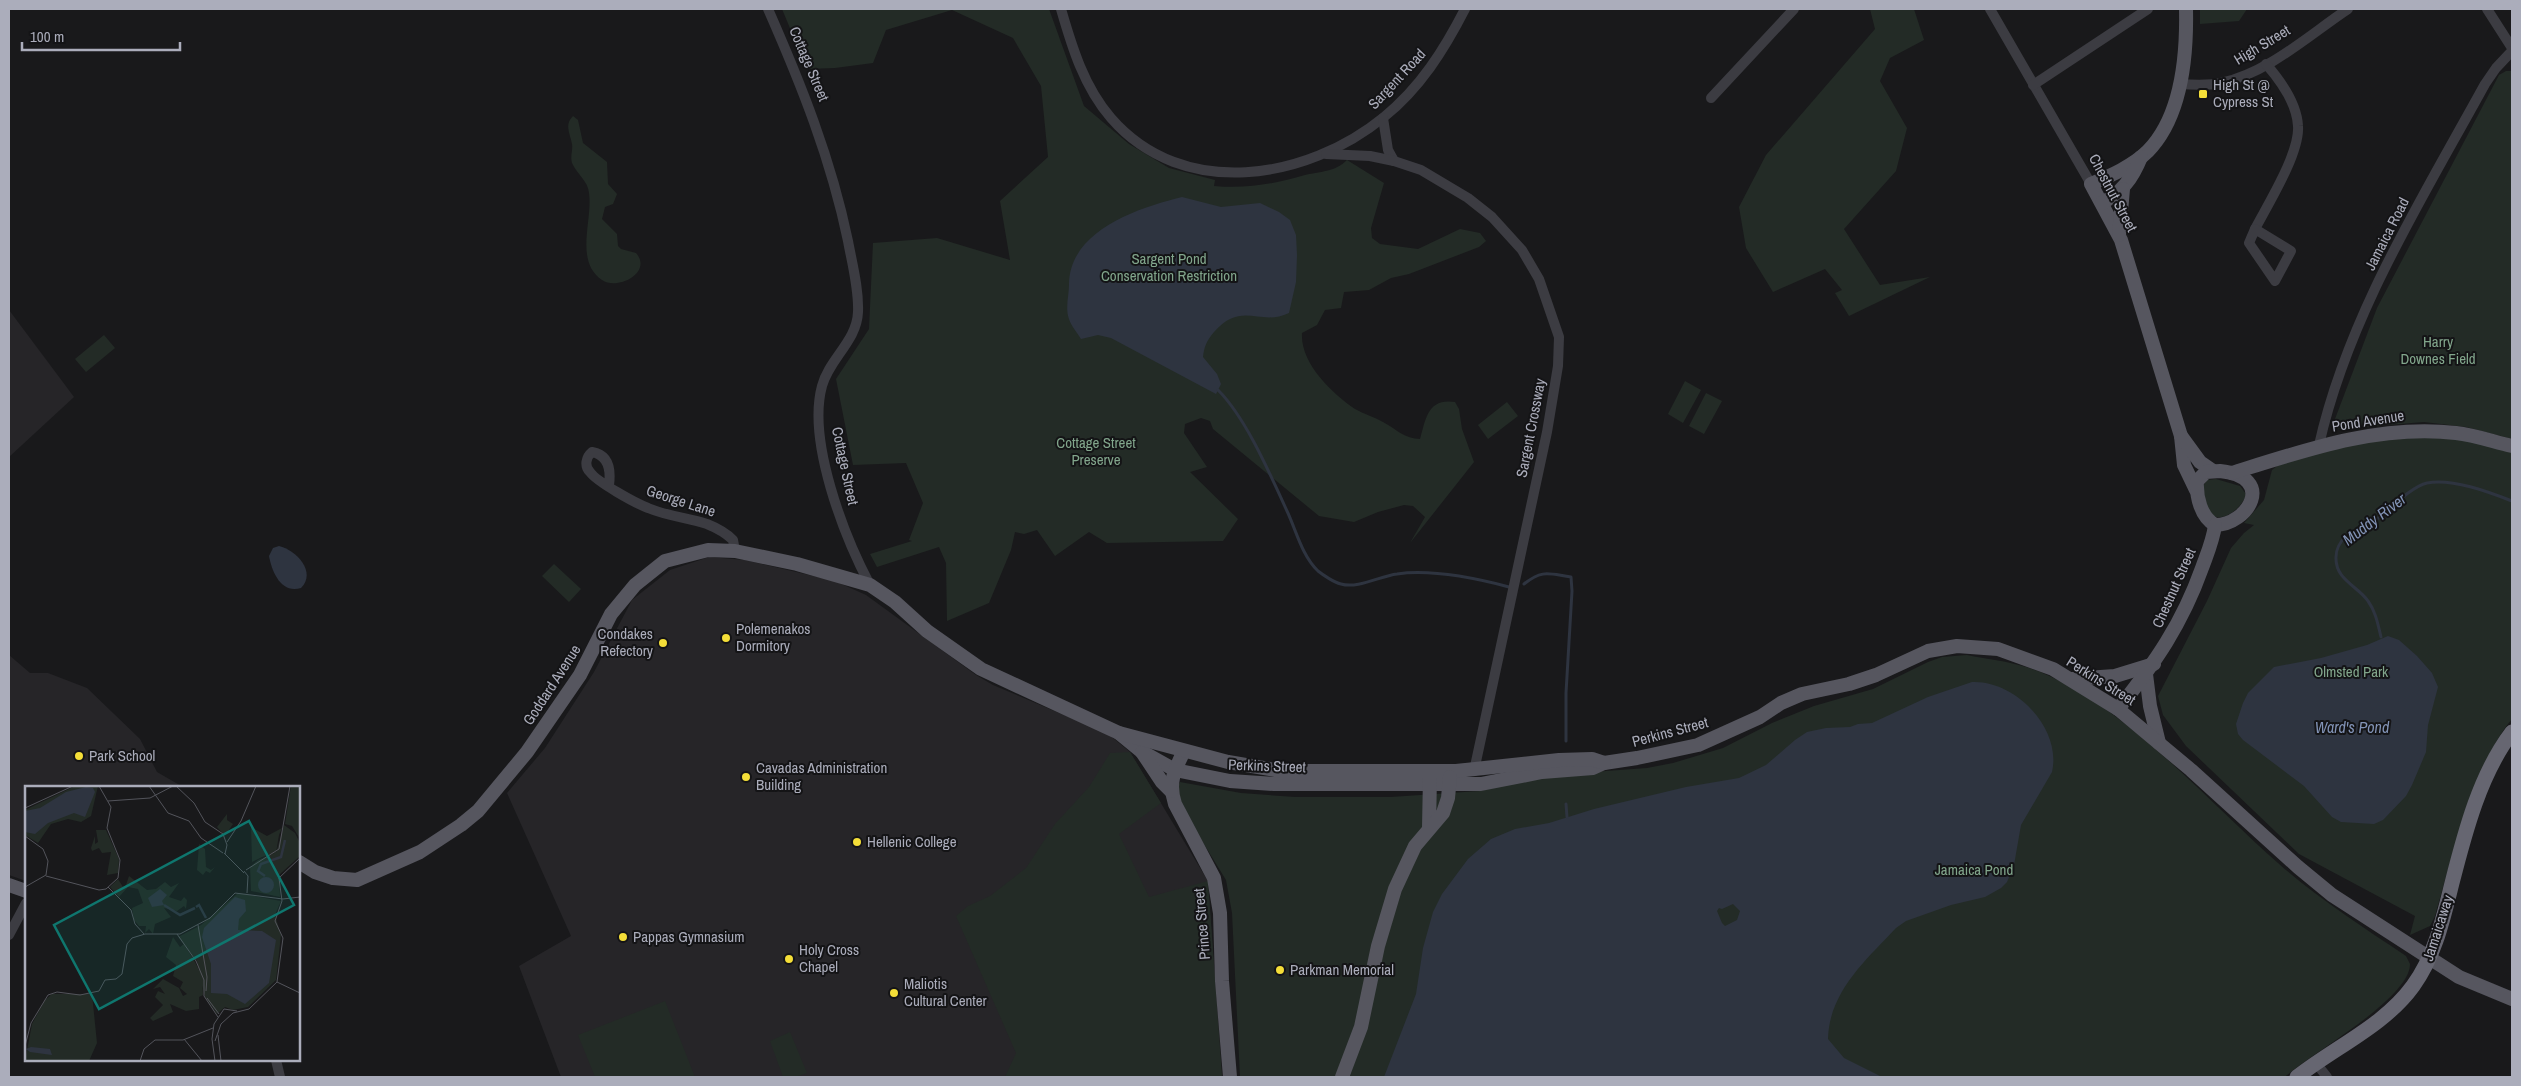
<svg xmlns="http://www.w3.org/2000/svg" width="2521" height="1086" viewBox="0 0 2521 1086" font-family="'Archivo Narrow',sans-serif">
	<rect width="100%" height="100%" fill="#19191b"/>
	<g fill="#262528">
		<path d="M9 310 74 397 9 457Z"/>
		<path d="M709 557 745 560 835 581 866 595 976 675 993 685 1107 733 1130 752 1208 881 1222 1077H561L519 966 571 936 507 793 545 748 594 672 632 600 670 570Z"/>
		<path d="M9 655 30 673H48L87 688 140 739 157 772 183 787H26V881L9 875Z"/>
	</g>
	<g fill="#232b26">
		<path d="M782 9H1049L1084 106 1129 144 1169 168 1215 180 1214 186C1247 189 1274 184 1305 175 1322 171 1335 172 1347 160L1384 183 1371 228 1372 238 1380 244 1418 249 1460 229 1480 233 1486 241 1479 247 1409 274 1391 278 1369 290 1344 292 1341 308 1325 310 1317 325 1302 333C1300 363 1332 393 1355 409 1364 414 1374 417 1383 422 1396 429 1405 439 1420 439 1426 418 1428 398 1455 402L1459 409 1462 429 1474 462 1410 543 1425 517 1413 506 1404 505 1378 512 1354 522 1319 516 1213 429 1210 421 1201 418 1185 424 1184 433 1207 467 1190 472 1238 519 1223 541 1107 543 1089 532 1055 556 1037 530 1024 534 1015 532 1011 550 989 603 947 621 946 563 939 547 877 567 870 554 912 541 909 540 923 503 906 463 853 465 836 379 869 329 873 243 937 238 1010 260 1000 201 1048 157 1041 86 1013 38 952 10 886 30 873 63 835 68 807 69Z"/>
		<path d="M1870 9H1914L1924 40 1890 58 1880 81 1907 128 1896 171 1844 229 1880 285 1930 277 1849 316 1835 293 1842 290 1825 269 1773 292 1746 248 1739 207 1766 155 1875 29Z"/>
		<path d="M2200 9H2247L2239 21 2200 24Z"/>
		<path d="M2506 71H2512V439L2466 427 2424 422 2338 429 2335 425V419L2377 308 2499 75Z"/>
		<path d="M573 116 578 120 583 143 607 162 608 184 617 194 613 204 605 207 602 219 617 234 618 246 621 249 636 253C653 272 618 291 602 280 574 261 593 220 589 193 588 181 577 174 572 163 570 157 573 150 572 144 570 133 564 125 573 116Z"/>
		<path d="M104 335 115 348 86 372 75 359Z"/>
		<path d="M1685 381 1701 390 1683 423 1668 414Z"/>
		<path d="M1706 393 1722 401 1704 434 1689 426Z"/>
		<path d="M1507 402 1518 416 1488 439 1478 425Z"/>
		<path d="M2408 434 2465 440 2512 452V719C2473 766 2452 857 2435 916L2430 926 2410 935 2415 916 2299 854 2186 746 2163 715 2158 696 2207 601 2231 548 2244 533 2254 525 2244 523 2264 500 2272 470 2282 462 2348 445Z"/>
		<path d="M2216 479 2240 486 2246 494C2244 506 2221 526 2210 513 2204 506 2204 494 2203 486L2207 480Z"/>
		<path d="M554 564 581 589 569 602 542 576Z"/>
		<path d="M1967 655C1986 659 2007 661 2026 667 2116 695 2207 801 2278 863 2317 898 2363 927 2406 956L2410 964C2410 999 2311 1053 2285 1077H1240L1232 913 1226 880 1183 810 1177 788 1180 782 1241 793 1295 797H1391L1479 791 1551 775 1647 768 1673 763 1723 748 1772 723 1814 706 1873 689 1928 662 1942 657Z"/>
		<path d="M1130 752 1161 803 1119 834 1149 897 1208 881 1222 1077H1005L1016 1053 956 916 968 906 990 896 1026 868 1055 824 1089 787 1110 753Z"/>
		<path d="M665 1001 695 1077H595L578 1035Z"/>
		<path d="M790 1032 807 1073 796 1077H783L770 1041Z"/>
	</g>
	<g fill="#2e3440" fill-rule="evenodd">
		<path d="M1182 197 1221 207 1260 203 1279 212 1290 220 1296 235 1297 255 1296 282 1289 313C1260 327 1242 300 1214 332 1207 340 1204 347 1203 357L1217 374 1221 384 1216 394 1111 338 1098 335 1081 339C1077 332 1071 326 1069 319 1065 308 1069 296 1069 284 1070 230 1138 208 1182 197Z"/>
		<path d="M279 546C296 550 317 572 301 588 281 594 272 572 269 556L273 548Z"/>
		<path d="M2388 636 2399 640 2417 656 2432 673 2438 687 2428 725 2426 752 2412 785 2406 796 2383 820 2374 824 2341 822 2332 817 2304 786 2243 740 2238 734 2236 724 2243 703 2248 693 2274 667 2321 658 2367 645Z"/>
		<path d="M1972 682C2015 680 2062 728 2052 772L2021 825 2014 865 2007 882 2001 888 1985 897 1951 905 1906 921 1896 928C1866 960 1829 992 1828 1039L1844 1058 1882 1077H1384L1416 994 1423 948 1433 912 1442 894 1468 859 1491 839 1515 829 1549 823 1594 809 1686 787 1739 778 1766 765 1795 740 1807 732 1826 728 1850 727 1858 724 1872 723 1928 697ZM1733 904 1740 911 1737 920 1725 926 1722 923 1717 911 1719 908 1722 909Z"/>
	</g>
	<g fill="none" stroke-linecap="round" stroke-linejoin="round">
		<g stroke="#2e3440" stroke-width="3">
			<path d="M1218 390C1246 418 1270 474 1287 511 1296 530 1302 556 1318 571 1323 575 1335 583 1341 584 1358 589 1380 576 1397 574 1432 569 1475 578 1509 587"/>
			<path d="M1524 584C1543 569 1549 574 1571 577L1572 591 1566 693V741"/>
			<path d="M2381 637C2378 625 2376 612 2368 601 2358 586 2335 580 2336 557 2336 550 2340 542 2345 537 2352 530 2363 528 2372 523 2387 512 2410 487 2427 483 2452 478 2489 492 2512 501"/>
			<path d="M1566 804 1567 817"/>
		</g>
		<g stroke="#3c3c42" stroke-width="10">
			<path d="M768 9C801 84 831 159 848 241 852 263 859 289 858 312 857 341 829 359 822 386 807 441 844 536 870 585"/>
			<path d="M1061 9C1072 47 1084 87 1111 118 1183 201 1307 180 1384 117 1420 88 1444 50 1465 9"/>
			<path d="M1990 9 2091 184"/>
			<path d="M2487 9 2512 48"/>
			<path d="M2179 84C2193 85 2207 86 2221 83 2268 73 2309 35 2348 9"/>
			<path d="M2033 85 2148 9"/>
			<path d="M1711 98 1794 9"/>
			<path d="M1383 118 1388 150 1394 161"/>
			<path d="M1326 154 1370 156 1394 161 1421 170 1468 198 1492 217 1522 250 1539 279 1559 337 1558 366 1547 432 1474 771"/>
			<path d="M2255 229C2268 204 2300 153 2298 126 2297 104 2280 80 2266 64"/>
			<path d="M2255 229 2291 251 2275 281 2249 243Z"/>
			<path d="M2319 445C2348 316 2422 199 2485 84L2496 68 2512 51"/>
			<path d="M609 485C611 470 609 455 592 452 586 457 584 466 590 472 597 482 635 503 648 508 667 516 688 518 707 524 717 528 726 533 733 540L735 551"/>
			<path d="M9 935 26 903"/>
			<path d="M276 1060 280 1077"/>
			<path d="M2316 1063 2327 1077"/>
		</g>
		<g stroke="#56565f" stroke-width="14">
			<path d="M2186 9C2187 55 2182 116 2148 151 2133 166 2110 176 2091 184L2121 240 2181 436 2184 465 2196 490"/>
			<path d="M2102 203C2122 192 2132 179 2141 157"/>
			<path d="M2119 235 2123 189"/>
			<path d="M2181 436 2200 462 2213 471"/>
			<path d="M2220 471C2277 477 2248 525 2215 525 2201 517 2196 497 2197 481L2206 472Z"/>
			<path d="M2232 473C2305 450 2379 424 2456 433 2475 435 2494 442 2512 446"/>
			<path d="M2146 674 2150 706 2159 743"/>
			<path d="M2072 679 2115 676 2154 664"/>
			<path d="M2118 709C2155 663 2182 624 2202 568 2207 554 2213 541 2215 525"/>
			<path d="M1119 733 1141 751 1175 770 1230 781 1274 784H1481L1542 772 1593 768 1604 763 1637 758 1698 745 1760 717 1781 703 1802 694 1849 684 1876 675 1928 651 1957 646 1998 649 2053 669 2118 709 2191 770 2298 867 2332 895 2459 977 2512 999"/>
			<path d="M1184 751C1174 771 1168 783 1175 804L1214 878 1220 913 1222 981 1230 1077"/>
			<path d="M1142 752 1162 782 1171 791"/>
			<path d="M1429 828 1430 776"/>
			<path d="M299 862 315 872 333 878 357 880 420 852 461 825 478 811 527 752 580 675 611 614 635 585 665 561 708 550 735 551 797 564 870 585 895 602 927 631 981 669 1119 733 1228 762 1281 771H1456L1559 760 1592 759 1604 763"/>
			<path d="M9 885 26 891"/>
			<path d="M1342 1077 1361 1027 1378 946 1395 889 1415 846 1443 813 1448 798 1450 777"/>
		</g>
		<path stroke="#666671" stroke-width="15" d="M2297 1077C2335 1047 2384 1026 2413 986 2435 956 2443 919 2452 883 2465 832 2480 774 2512 732"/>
	</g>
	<g fill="#f4de38" stroke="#141416" stroke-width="2">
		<rect x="2198" y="89" width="10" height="10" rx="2.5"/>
		<circle cx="726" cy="638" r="5"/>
		<circle cx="663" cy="643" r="5"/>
		<circle cx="79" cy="756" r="5"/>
		<circle cx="746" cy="777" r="5"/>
		<circle cx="857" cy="842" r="5"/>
		<circle cx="623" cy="937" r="5"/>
		<circle cx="789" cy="959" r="5"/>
		<circle cx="1280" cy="970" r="5"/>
		<circle cx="894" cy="993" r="5"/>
	</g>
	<g text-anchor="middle" stroke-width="4" stroke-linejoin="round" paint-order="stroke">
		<g font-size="15" fill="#abadbb" stroke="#141416">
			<text transform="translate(2262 45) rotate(-31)" y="5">High Street</text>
			<text transform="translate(809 64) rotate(67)" y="5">Cottage Street</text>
			<text transform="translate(1397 79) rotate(-47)" y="5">Sargent Road</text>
			<text transform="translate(2113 193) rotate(62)" y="5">Chestnut Street</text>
			<text transform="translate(2387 234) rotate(-63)" y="5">Jamaica Road</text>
			<text transform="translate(2368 421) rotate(-9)" y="5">Pond Avenue</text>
			<text transform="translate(1531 428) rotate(-79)" y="5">Sargent Crossway</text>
			<text transform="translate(845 466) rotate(78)" y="5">Cottage Street</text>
			<text transform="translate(681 501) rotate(18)" y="5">George Lane</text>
			<text transform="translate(2174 588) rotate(-66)" y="5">Chestnut Street</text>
			<text transform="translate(2101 681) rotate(32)" y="5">Perkins Street</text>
			<text transform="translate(552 685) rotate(-57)" y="5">Goddard Avenue</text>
			<text transform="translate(1670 732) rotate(-15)" y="5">Perkins Street</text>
			<text transform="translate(1267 766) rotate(2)" y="5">Perkins Street</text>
			<text transform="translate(1202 924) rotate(-95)" y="5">Prince Street</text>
			<text transform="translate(2438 928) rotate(-72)" y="5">Jamaicaway</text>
		</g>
		<g font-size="15" fill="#abadbb" stroke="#141416" text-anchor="start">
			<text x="2213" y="90">High St @<tspan x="2213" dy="17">Cypress St</tspan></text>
			<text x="736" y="634">Polemenakos<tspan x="736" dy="17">Dormitory</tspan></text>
			<text x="653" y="639" text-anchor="end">Condakes<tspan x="653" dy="17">Refectory</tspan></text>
			<text x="89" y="761">Park School</text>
			<text x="756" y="773">Cavadas Administration<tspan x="756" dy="17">Building</tspan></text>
			<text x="867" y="847">Hellenic College</text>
			<text x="633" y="942">Pappas Gymnasium</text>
			<text x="799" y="955">Holy Cross<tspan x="799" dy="17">Chapel</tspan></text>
			<text x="1290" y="975">Parkman Memorial</text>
			<text x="904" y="989">Maliotis<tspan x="904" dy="17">Cultural Center</tspan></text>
		</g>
		<g font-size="15" fill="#82a68c" stroke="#141416">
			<text x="1169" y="264">Sargent Pond<tspan x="1169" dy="17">Conservation Restriction</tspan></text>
			<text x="2438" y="347">Harry<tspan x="2438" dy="17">Downes Field</tspan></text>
			<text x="1096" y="448">Cottage Street<tspan x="1096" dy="17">Preserve</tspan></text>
			<text x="2351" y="677">Olmsted Park</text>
			<text x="1974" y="875">Jamaica Pond</text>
		</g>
		<g font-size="16" font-style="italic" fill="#8293b6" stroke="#141416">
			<text transform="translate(2374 519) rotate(-37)" y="6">Muddy River</text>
			<text x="2352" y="733">Ward's Pond</text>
		</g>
	</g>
	<g transform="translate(25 786)">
		<rect width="275" height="275" fill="#19191b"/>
		<path d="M73 0 66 30 56 36 43 33 26 38 13 57 0 49V24L48 1ZM266 0H275V53L267 40 260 38ZM202 28V34L208 38 200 50 192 41ZM259 39 270 47 275 57V70L254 89 255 111 226 105 225 81 233 74 250 67 237 71 227 76 226 41 242 50 257 42 254 49 251 67ZM71 44H81L94 73 93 87 82 89 86 66 77 67 74 62 67 65 66 62 70 50V58L73 56ZM174 58 180 63 181 81 186 84 190 81 185 87 181 85 178 89 172 84ZM104 90 122 104 131 103 140 96 146 101 154 97 144 111 156 115 159 111 162 114 161 123 159 120 152 125 139 122 146 131 130 138 128 148 124 143 120 147 121 140H114L109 134 107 122 118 117 113 103 103 101 94 111 85 101 93 93 98 101 101 99ZM213 107 256 115 250 129 256 149 251 194 223 221 208 224 200 221 192 228 180 211 172 175 153 151 176 139ZM148 151 155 161 159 158 170 176 177 190 178 209 174 211V223L161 225 145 218 148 226 128 235 125 232 138 219 130 211 133 205 140 208 135 201 128 203 138 193 154 202 158 210 162 208 155 202 158 196 148 190 151 179 141 171ZM27 208H67L72 257 64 275H0L7 238 20 214Z" fill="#232b26"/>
		<path d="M61 1 68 2 70 6 60 31 49 27 23 37 10 48 0 46V25L15 22 41 6ZM233 99a8 8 0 1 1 16 0a8 8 0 1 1-16 0ZM135 103 142 109 137 115 139 119 127 121 123 112ZM210 111 220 114 221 125 214 133 213 144 237 145 251 154 244 197 220 218 202 208 186 207V178L177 151 179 142ZM6 261 25 263 27 269 5 266 1 263Z" fill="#2e3440"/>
		<path fill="none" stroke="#2e3440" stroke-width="2.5" d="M240 90 233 85 236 78 256 71 260 54M139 119 155 129 170 122M171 121 174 119 181 132"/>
		<path fill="none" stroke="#53545b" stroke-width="1" d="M124 0 143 27 164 35 176 52 198 67M151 0 169 17 180 36 198 48 202 59 200 68M83 15 125 12 148 0M0 22 48 0M0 50 18 63 23 75 21 89 0 101M202 56 216 35 231 0M199 67 219 87M221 84 254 63 265 0M219 85 223 90 222 107M21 90 74 104 81 103 93 92 95 74 82 42 86 21 74 0M83 101 106 124 110 138 119 148M184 133 210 107 258 113 275 111M173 139 182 191 181 205M152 148 171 175 179 194V210L193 231M252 196 275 207M182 212 194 228M193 249 196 275M159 253 177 275M190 255 196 238 208 227 224 223 252 196 258 152 250 135 257 115 254 92 275 72M0 260 6 237 23 209 32 206 55 209 74 205 80 194 91 193 97 188 102 158 107 152 120 148H155L185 132M115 275 119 263 130 254H158L188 242M190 275 187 253 189 238 199 223 212 225"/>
		<path fill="#0f766e" fill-opacity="0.15" stroke="#0f766e" stroke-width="2.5" d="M224 35 269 119 74 223 29 139Z"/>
		<rect width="275" height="275" fill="none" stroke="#abadbb" stroke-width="2.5"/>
	</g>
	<rect width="2521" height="1086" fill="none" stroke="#abadbb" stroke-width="20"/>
	<path d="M22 42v8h158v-8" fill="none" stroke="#abadbb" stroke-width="2.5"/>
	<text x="30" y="42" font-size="15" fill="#abadbb" stroke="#141416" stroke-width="4" paint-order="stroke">100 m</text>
</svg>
